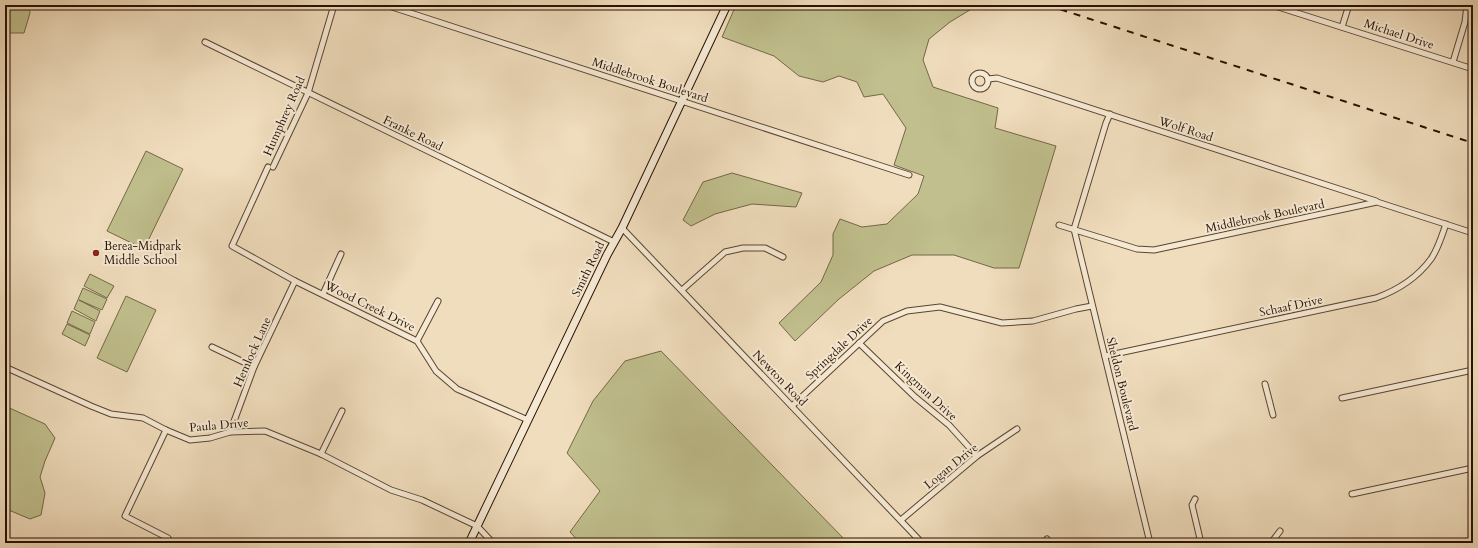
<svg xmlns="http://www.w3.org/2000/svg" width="1478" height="548" viewBox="0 0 1478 548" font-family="Cardo,serif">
<rect width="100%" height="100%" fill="#f0ddbd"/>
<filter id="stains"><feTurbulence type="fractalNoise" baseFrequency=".005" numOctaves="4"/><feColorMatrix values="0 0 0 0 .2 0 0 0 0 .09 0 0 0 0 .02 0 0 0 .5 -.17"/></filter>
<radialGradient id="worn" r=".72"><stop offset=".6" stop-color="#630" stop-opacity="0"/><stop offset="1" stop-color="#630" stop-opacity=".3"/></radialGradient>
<g fill="#c0bf8d" stroke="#746846">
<polygon points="5,5 29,5 30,13 24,33 5,33"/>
<polygon points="736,5 978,5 950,22 929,39 923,60 933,87 998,108 995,128 1056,146 1019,268 994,268 954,255 912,255 874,271 839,299 795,341 779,323 821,282 833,255 833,234 840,219 862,227 887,224 918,194 924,176 894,165 906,128 883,94 864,97 857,82 839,76 823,82 799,76 774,56 722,37"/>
<polygon points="146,151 183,169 144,249 107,231"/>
<polygon points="732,173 802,193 796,207 752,204 715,214 691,226 683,220 703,182"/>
<polygon points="90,274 114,286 107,298 84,286"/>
<polygon points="83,288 107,299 102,310 79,300 100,311 96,321 74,309"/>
<polygon points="126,296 156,310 127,372 97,358"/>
<polygon points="72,311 95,322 90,334 67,323"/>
<polygon points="67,324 90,335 85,346 62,334"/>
<polygon points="661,351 848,543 580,543 570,532 600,491 567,453 593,401 625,361"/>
<polygon points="5,406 45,424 55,438 45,461 40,477 45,493 41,515 30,519 11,511 5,510"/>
</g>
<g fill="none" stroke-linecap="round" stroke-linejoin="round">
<defs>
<g id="street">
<polyline points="386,5 909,175"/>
<polyline points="1272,5 1473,69"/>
<polyline points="1342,27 1349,5"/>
<polyline points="205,42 614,242"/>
<polyline points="1453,62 1465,22 1467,5"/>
<circle cx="980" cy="81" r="8"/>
<polyline points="988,79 997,78 1376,201"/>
<polyline points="1110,114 1106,123 1074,229 1150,543"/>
<polyline points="268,167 232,246 295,281 417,341 436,371 457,389 528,420"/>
<polyline points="273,167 308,93 334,5"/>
<polyline points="1059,225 1137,249 1154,250 1377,202 1473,233"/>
<polyline points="622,228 922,543"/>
<polyline points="682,290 725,252 743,248 765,248 783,257"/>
<polyline points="323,294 341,254"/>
<polyline points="417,341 438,301"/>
<polyline points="859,343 915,397 949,425 977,456"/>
<polyline points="212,347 254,367"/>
<path d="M1105,356L1376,298C1398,290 1417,278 1431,259C1438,249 1442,235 1446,224"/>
<polyline points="5,367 91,406 111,414 143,418 166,430 190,440 210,438 230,432 265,431 321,454 391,490 422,500 477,526 493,543"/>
<polyline points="1265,384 1273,415"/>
<polyline points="1342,398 1473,370"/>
<polyline points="792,406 883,321 907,311 940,307 1002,323 1033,321 1076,309 1092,306"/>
<polyline points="166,430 125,516 168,538"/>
<polyline points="230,432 254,367 295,281"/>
<polyline points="321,454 342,411"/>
<polyline points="1352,494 1473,468"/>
<polyline points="1195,499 1192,505 1201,543"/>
<polyline points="901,520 977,456 1017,429"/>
<polyline points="1043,543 1047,539"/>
<polyline points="1271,543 1280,531"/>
</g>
<polyline id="secondary" points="469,543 607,255 622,228 727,5"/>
</defs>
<use href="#street" stroke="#5b442f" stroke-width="7"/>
<use href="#secondary" stroke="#291100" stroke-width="9"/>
<use href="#street" stroke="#f5e9d4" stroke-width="5"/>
<use href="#secondary" stroke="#f5e9d4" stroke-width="7"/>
<polyline stroke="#291100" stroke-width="2" stroke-dasharray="7 7" stroke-linecap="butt" points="1047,5 1473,143"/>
</g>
<circle fill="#8f2418" stroke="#f5e9d4" stroke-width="1.5" cx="96" cy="253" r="4"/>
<g text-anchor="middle" stroke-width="4" stroke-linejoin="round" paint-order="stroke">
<g font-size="12" fill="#291100" stroke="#f5e9d4">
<text transform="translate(1399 34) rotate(18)" y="4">Michael Drive</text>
<text transform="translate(650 80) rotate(18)" y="4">Middlebrook Boulevard</text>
<text transform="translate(284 116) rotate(-66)" y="4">Humphrey Road</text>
<text transform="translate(1186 129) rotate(18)" y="4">Wolf Road</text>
<text transform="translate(413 133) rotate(26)" y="4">Franke Road</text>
<text transform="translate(1265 216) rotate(-12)" y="4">Middlebrook Boulevard</text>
<text transform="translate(588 269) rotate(-64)" y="4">Smith Road</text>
<text transform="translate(370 306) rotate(26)" y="4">Wood Creek Drive</text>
<text transform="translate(1291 306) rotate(-12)" y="4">Schaaf Drive</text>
<text transform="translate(839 348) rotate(-43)" y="4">Springdale Drive</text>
<text transform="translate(252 352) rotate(-66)" y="4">Hemlock Lane</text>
<text transform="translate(780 378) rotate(46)" y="4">Newton Road</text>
<text transform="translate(1122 384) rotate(76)" y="4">Sheldon Boulevard</text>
<text transform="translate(926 391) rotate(43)" y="4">Kingman Drive</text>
<text transform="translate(219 425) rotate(-5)" y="4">Paula Drive</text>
<text transform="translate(951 466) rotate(-39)" y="4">Logan Drive</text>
</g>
<g font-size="12" fill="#291100" stroke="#f5e9d4" text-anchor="start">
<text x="104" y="250">Berea-Midpark<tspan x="104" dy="14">Middle School</tspan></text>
</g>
</g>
<rect width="1478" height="548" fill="none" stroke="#f0ddbd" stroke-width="20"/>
<rect x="6" y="6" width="1466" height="536" fill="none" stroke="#291100" stroke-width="2"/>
<rect x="10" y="10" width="1458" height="528" fill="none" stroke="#291100"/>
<rect width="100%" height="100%" filter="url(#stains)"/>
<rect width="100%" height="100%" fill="url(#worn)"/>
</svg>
